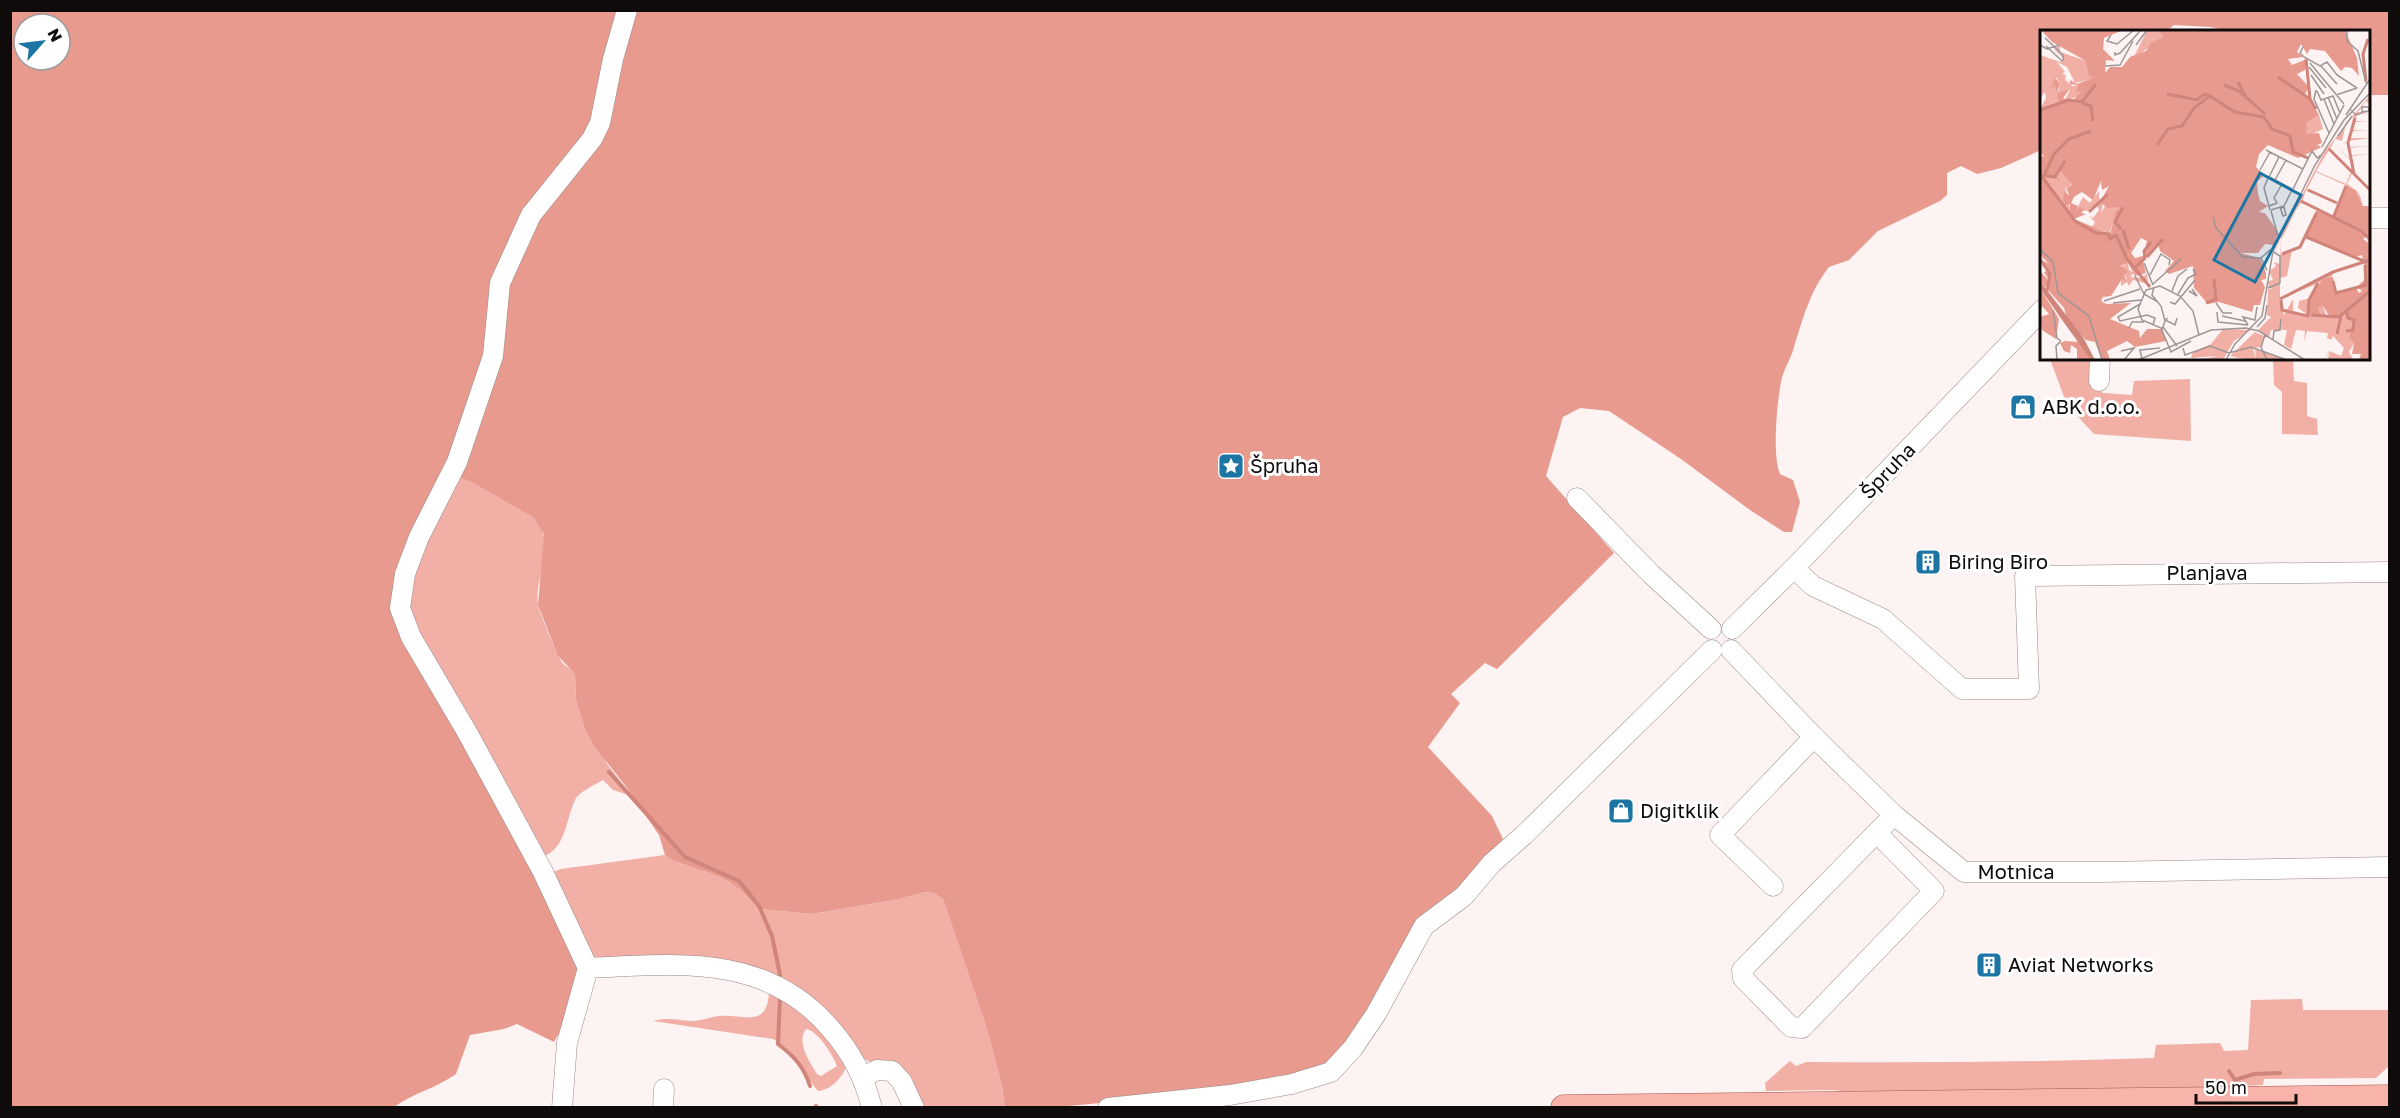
<svg xmlns="http://www.w3.org/2000/svg" width="2400" height="1118" viewBox="0 0 2400 1118" font-family="'Golos Text',sans-serif">
<rect width="100%" height="100%" fill="#fdf3f2"/>
<g fill="#f1afa6" fill-rule="evenodd">
<polygon points="2050,359 2091,359 2091,384 2103,393 2132,395 2134,381 2190,379 2191,441 2094,434 2067,405"/>
<polygon points="2273,359 2293,359 2294,381 2307,383 2307,416 2317,419 2318,435 2282,434 2282,392 2274,385"/>
<path d="M454,475L473,483L534,518C558,542 534,576 538,604C539,612 557,654 561,661C565,667 571,668 575,674L576,699L607,764L632,796L613,790L603,780C596,784 581,791 576,798C564,822 568,849 538,859L448,693L404,602L410,576Z"/>
<path d="M665,855L670,859C708,875 731,873 758,909L812,914L895,900L923,892L934,893L943,899L987,1029L1002,1086L1005,1107H923L873,1063L864,1059L857,1049C836,1028 810,998 788,982C754,956 639,960 594,959L548,874L561,869Z"/>
<path d="M769,988L806,1011L847,1065C843,1077 831,1090 818,1091C800,1070 799,1053 773,1039L653,1021C667,1017 677,1020 691,1021C701,1021 710,1017 719,1016C745,1014 769,1030 769,988ZM806,1029C817,1030 833,1055 837,1066L821,1076L817,1074C809,1061 796,1042 806,1029Z"/>
<path d="M2302,999L2303,1010H2389V1066L2376,1078L2264,1079L2263,1085L2241,1086L2233,1089L1875,1096L1835,1090L1766,1091L1765,1083L1790,1061L1796,1066L1806,1062C1922,1063 2038,1062 2154,1058L2156,1045L2220,1043L2224,1051L2248,1050L2251,1000Z"/>
</g>
<g fill="#e89a8f" fill-rule="evenodd">
<path d="M10,11H621L592,131L531,210L486,362L395,605L466,739L579,966L562,1028L554,1042L517,1024L504,1029L470,1035L456,1074C437,1088 413,1093 394,1107H11ZM24,24H60V60H24Z"/>
<path d="M631,11H2389V95H2369L2368,32H2232L2211,27L2174,25L2166,32H2042L2041,150L2001,168L1977,174L1961,166L1947,173V195L1940,201L1878,231L1849,260L1829,267C1810,291 1803,318 1794,347C1791,359 1783,370 1781,382C1777,403 1772,456 1780,474L1793,480L1800,502L1792,532H1784L1750,510L1681,459L1609,411L1580,408L1563,417L1546,476L1614,553L1497,669L1485,663L1451,694L1460,703L1428,747L1492,816L1503,839L1486,856L1462,889L1414,929L1338,1061L1309,1074L1153,1098L1058,1107H1005L1002,1086L987,1029L943,899L934,893L924,892L895,900L812,914L758,909C731,873 708,875 670,859L665,855L659,835L624,784L594,746L585,728L576,699L575,674L558,656L538,605L544,534L534,518L473,483L454,475L499,319L525,237L595,142Z"/>
</g>
<g fill="none" stroke-linecap="round" stroke-linejoin="round">
<g stroke="#d0847a" stroke-width="4">
<polyline points="609,772 685,857 739,881 759,906 772,936 780,975"/>
<path d="M780,998L778,1044C794,1056 804,1067 810,1086"/>
<polyline points="2229,1071 2235,1080 2236,1092"/>
<polyline points="2235,1080 2254,1074 2280,1073"/>
<polyline points="816,1106 816,1108"/>
</g>
<defs>
<g id="minor">
<polyline points="2368,218 2390,218"/>
<polyline points="2099,381 2100,358"/>
<polyline points="1577,498 1651,574 1711,629"/>
<polyline points="1794,568 1813,586 1883,619 1962,689 2029,689 2025,576 2390,572"/>
<polyline points="1732,629 1794,568 2042,310"/>
<polyline points="1731,650 1814,737 1894,815 1964,872 2101,872 2390,867"/>
<polyline points="1877,833 1934,891 1802,1028 1791,1027 1743,978 1742,970 1894,815"/>
<polyline points="1773,886 1720,835 1814,737"/>
<polyline points="588,968 543,872 467,732 411,637 400,608 405,574 419,537 457,462 493,356 500,283 531,215 592,139 600,123 613,59 627,10"/>
<polyline points="863,1077 877,1070 892,1071 902,1082 914,1108"/>
<path d="M562,1108L567,1043L588,968C677,964 766,953 830,1028C851,1052 864,1076 872,1108"/>
<polyline points="663,1108 664,1089"/>
<polyline points="1108,1108 1230,1095 1292,1084 1331,1072 1353,1048 1376,1014 1424,926 1464,896 1492,863 1524,835 1712,650"/>
</g>
<polyline id="major" points="1564,1108 2390,1098"/>
</defs>
<use href="#minor" stroke="#988a87" stroke-width="21"/>
<use href="#major" stroke="#a4574e" stroke-width="27"/>
<use href="#minor" stroke="#fff" stroke-width="20"/>
<use href="#major" stroke="#f8b3aa" stroke-width="26"/>
</g>
<defs>
<symbol id="shop-square" viewBox="-11 -11 22 22"><rect x="-9" y="-9" width="18" height="18" rx="4" fill="#1d75a4" stroke="#fff"/><path d="M-5-2.5h2.3a2.7 3.5 0 0 1 5.4 0H5L5.5 6h-11ZM-1.5-2.5h3a1.5 2.3 0 0 0-3 0Z" fill="#fff"/></symbol>
<symbol id="sight-square" viewBox="-11 -11 22 22"><rect x="-9" y="-9" width="18" height="18" rx="4" fill="#1d75a4" stroke="#fff"/><path d="M0-6L1.8-2.2L6-1.7L2.9 1.2L3.7 5.4L0 3.3L-3.7 5.4L-2.9 1.2L-6-1.7L-1.8-2.2Z" fill="#fff"/></symbol>
<symbol id="building-square" viewBox="-11 -11 22 22"><rect x="-9" y="-9" width="18" height="18" rx="4" fill="#1d75a4" stroke="#fff"/><path d="M-4-6H4V6H1V3H-1V6H-4ZM-2.5-4.3h1.7v1.8h-1.7ZM.8-4.3h1.7v1.8H.8ZM-2.5-1h1.7V.8h-1.7ZM.8-1h1.7V.8H.8Z" fill="#fff"/></symbol>
</defs>
<g fill-rule="evenodd">
<use href="#shop-square" x="2008" y="392" width="30" height="30"/>
<use href="#sight-square" x="1216" y="451" width="30" height="30"/>
<use href="#building-square" x="1913" y="547" width="30" height="30"/>
<use href="#shop-square" x="1606" y="796" width="30" height="30"/>
<use href="#building-square" x="1974" y="950" width="30" height="30"/>
</g>
<g text-anchor="middle" stroke-width="6" stroke-linejoin="round" paint-order="stroke">
<g font-size="20" fill="#100b0b" stroke="#fff" text-anchor="start">
<text x="2042" y="414">ABK d.o.o.</text>
<text x="1250" y="473">Špruha</text>
<text x="1948" y="569">Biring Biro</text>
<text x="1640" y="818">Digitklik</text>
<text x="2008" y="972">Aviat Networks</text>
</g>
<g font-size="20" fill="#100b0b" stroke="#fff">
<text transform="translate(1888 471) rotate(-46)" y="7">Špruha</text>
<text x="2207" y="580">Planjava</text>
<text x="2016" y="879">Motnica</text>
</g>
</g>
<g transform="translate(2040 30)">
<rect width="330" height="330" fill="#fdf3f2"/>
<path d="M107,0H128L121,1L123,7L93,29ZM20,15V22L47,31L55,48L35,53L27,37L17,32L25,42L22,44L26,45L25,50L33,56L38,55L37,63L41,61V66L25,70L30,60L18,64L20,53L16,47L19,74L0,79L6,68L5,62L0,68V25L20,32L24,29L14,19ZM330,65V75L326,71L318,82L330,83L317,84L315,91H330L315,92L312,100H330L312,101L309,108H330L308,111L309,117L330,116L309,118L311,125L330,124L311,126L315,143L330,161L312,143L307,154L316,160L320,166L323,176H330H323L314,159L276,142L267,159L298,174L266,160L262,172L277,180L261,173L256,180L273,189L256,180L241,210V224L252,220L247,246L240,248V268L293,241L324,233L294,242L291,248L240,269L244,285L253,269V282L268,285L258,278L259,271L270,268L269,283L273,286L281,285L278,278L283,276L286,285L300,287L307,281L308,288L313,289L314,301L309,308L314,313L309,322L313,329H288L290,321L285,330L289,321L301,326L304,318L293,306L291,310L287,308L288,303L267,301L264,312L265,301L256,300L251,319L244,315L247,300H241L242,287L240,300H231L229,307L218,300L231,287L227,285L228,259L235,258H229L228,251L233,250L229,241L236,236L234,232L240,234L241,207L235,221L239,223L235,220L241,205L285,121ZM314,84L308,113L302,112L308,114L310,129L297,117L311,131L312,140L290,119L295,109L302,111L306,93ZM289,120L311,142L306,154L276,141ZM279,85L283,99L268,106L265,95ZM20,141L32,153L28,158L25,155L30,180L22,176L4,150L7,146L23,153L17,147ZM59,161V169L64,168L61,183L66,174L81,177L69,203L52,197L55,192L49,186L53,188L59,180L57,176L51,181L36,180L43,167L50,173ZM88,233L89,240L94,243L90,247L103,248L107,243L108,254L93,250L89,256L87,252L81,256V249H87L84,245L87,241L80,237ZM183,299L211,300L194,311L183,330H160L177,326L151,328L153,322L171,314ZM215,302L224,306L221,317L213,318L216,329L215,319L246,330H209L190,326Z" fill="#f1afa6" fill-rule="evenodd"/>
<path d="M1,0H83L64,8L63,19L75,31L66,30L65,43L70,37H82L90,27L106,21L111,13L123,7L119,0H305L317,28L319,46L312,38L305,37L301,41L285,21L270,19L267,24L261,14L257,22L263,27L248,29L252,35L267,29L265,40L257,44L269,57L264,66L270,69L279,85L266,94L267,104L279,103L282,113L277,115L282,117L258,128L228,115L219,124L216,137L224,145L217,152L218,163L220,171L228,176L219,182L225,183L238,202L234,215L225,214L218,223H200L220,228L226,242V249L221,250L225,257L220,275H214L212,282L179,272L168,274L154,258L153,236L129,244L125,241L134,231L120,221L118,213L103,231L106,243L95,246L88,233L80,236L88,241L84,245L86,251L82,249L71,266L63,267L61,271L66,274L91,273L70,289L99,301L100,308L107,299H122L126,311L95,317L87,311L67,321L70,330H62L55,312L46,310L27,289L24,278L0,251V241L10,252L4,242L9,240L0,230L8,233L0,225V125L5,127L0,122V79L19,73L15,54L10,62L15,48L20,53L17,63L29,60L23,68L33,71L41,61L36,63L38,55L30,54V50L37,54L55,47L49,46L46,31L12,12ZM20,141L32,154L28,158L25,154L29,165L24,162L23,170L25,175L30,174V180L22,176L4,150L7,146L23,153L17,147ZM61,151L62,160L69,156L60,172L68,178L81,177L71,186L76,184L70,204L34,189L46,184L41,183L44,180L40,177L36,181L38,176L31,173L34,167L42,162L53,170ZM101,208L107,211L103,226L95,228L91,223ZM306,155L315,160L323,176H330V214L326,207L323,209L330,214V330H319L321,324H312L314,313L309,308L314,290L308,288L307,281L300,287H290L283,276L278,278L281,285L269,284V269L283,249L293,247L296,262L315,257L319,263L322,261L317,257L327,247L322,225L316,227L265,206L277,180L293,187ZM0,258L19,289L16,309L2,300L0,287L9,284L2,276L0,281ZM25,311L40,312L51,330H37V319L31,315L30,323L24,321L20,313Z" fill="#e89a8f" fill-rule="evenodd"/>
<path d="M0,251L43,307L55,330H51L20,287L0,258Z" fill="#d0847a"/>
<path fill="none" stroke="#d0847a" stroke-width="3" d="M266,29L270,69L276,79M238,47L270,69M326,51L323,24L328,9M198,52L207,69M184,55L199,61L225,84M127,64L157,70L165,64L170,66M42,73L51,76L53,91M0,80L29,70L42,72L56,54M117,115L128,99L142,96L154,78L170,66L195,82L224,87L232,99L250,106L253,122L268,128M289,119L330,160M0,144L35,191L56,203L69,204L70,209L76,205L87,229L110,257M314,144L308,113L315,88M6,146L15,147L25,131M2,150L14,124L29,109L51,101M268,160L297,173M261,171L321,201L330,209M49,182L68,164M293,188L306,156M81,199L75,192L83,177M83,200L89,219M266,207L326,232M242,224L260,217L277,182M107,227L123,209M0,229L10,244L7,261M95,238L105,228L104,221L111,212M293,251L296,263L326,255L325,235M240,269L293,242L330,230M241,270L242,280L268,286L269,270L278,253M166,273L176,269L174,249M271,285L299,287L330,261M306,301L313,300L314,290L308,288L306,281M297,304L301,286"/>
<path fill="none" stroke="#9e9696" stroke-width="1.5" d="M307,0V11L318,21L326,53M71,5L67,11L77,14L94,0M5,8L23,25V31M0,15L7,19L19,15M96,15L107,0M6,16L22,31M263,17L260,23L264,27L280,36L287,32L297,45L317,58M75,22V25L80,23L101,0M270,33L304,74M65,36L80,35L93,11M281,36L297,54M269,37L286,58M271,45L284,64M276,60L274,69L289,103M277,61L281,70L293,66L300,83M296,65L317,58M288,67L297,89M284,69L294,94M311,80L316,85L322,83V77H329V81L322,82M306,85L330,49M298,106L312,86M282,117L304,75M226,120L263,139M220,140L230,122M229,147L252,159M229,147L239,127M228,148L224,158L230,180M235,150L246,130M253,159L272,121L277,128L281,125M229,176L237,173L234,168L242,154M240,177L243,186L246,185L244,177L241,178M231,180L244,176L252,160M231,181L238,206M173,187L176,198L203,227L221,228M0,219L13,232L18,263L49,286L62,330M104,233L113,255M227,240L221,228L230,220L240,226V253L228,258M110,245L121,224L130,230L129,235M95,246L104,264L118,272M113,254L141,229M114,257L112,265L121,276L125,291L122,299M132,261L138,246L147,239M149,261L157,266L152,259M138,264L148,248L156,244L153,239M64,271L100,259M130,272L135,274L155,250M73,273L101,270M176,273L183,283H192M100,274L78,287L80,291L107,285L115,288L113,295M13,280L17,308L21,311M177,282L178,292L208,295M182,286L205,291M128,288L125,290L135,295L137,288M208,295L203,287L215,290L217,277M123,297L137,316M217,297L225,288L227,275M89,298L92,292H104M225,305L221,317L227,330M233,309L234,301L240,300L241,289M151,311L131,322L121,298L102,290L98,279L106,260L120,256L140,266L153,281L159,305M143,318L145,325L170,316L189,323L211,317L247,330M81,321L94,318L84,330M102,329L100,320L120,318M17,330L16,316L21,311M98,330L171,300L206,298L219,301L265,330M186,330L195,314L222,286L233,221L275,135L304,90L330,63"/>
<path fill="#1d75a4" fill-opacity="0.15" stroke="#1d75a4" stroke-width="3" d="M220,143L261,165L215,252L174,230Z"/>
<rect width="330" height="330" fill="none" stroke="#100b0b" stroke-width="3"/>
</g>
<rect width="2400" height="1118" fill="none" stroke="#100b0b" stroke-width="24"/>
<g transform="translate(42 42) rotate(62)"><circle r="28" fill="#ffffff" stroke="#9f9d9d" stroke-width="1.5"/>
<path d="M0-4.5L10 22L0 15L-10 22Z" fill="#1d75a4"/>
<text y="-9" font-size="16" font-weight="bold" text-anchor="middle" fill="#100b0b">N</text>
</g>
<path d="M2196 1094v9h100v-9" fill="none" stroke="#100b0b" stroke-width="3"/>
<text x="2205" y="1094" font-size="18" fill="#100b0b" stroke="#ffffff" stroke-width="4.5" paint-order="stroke">50 m</text>
</svg>
